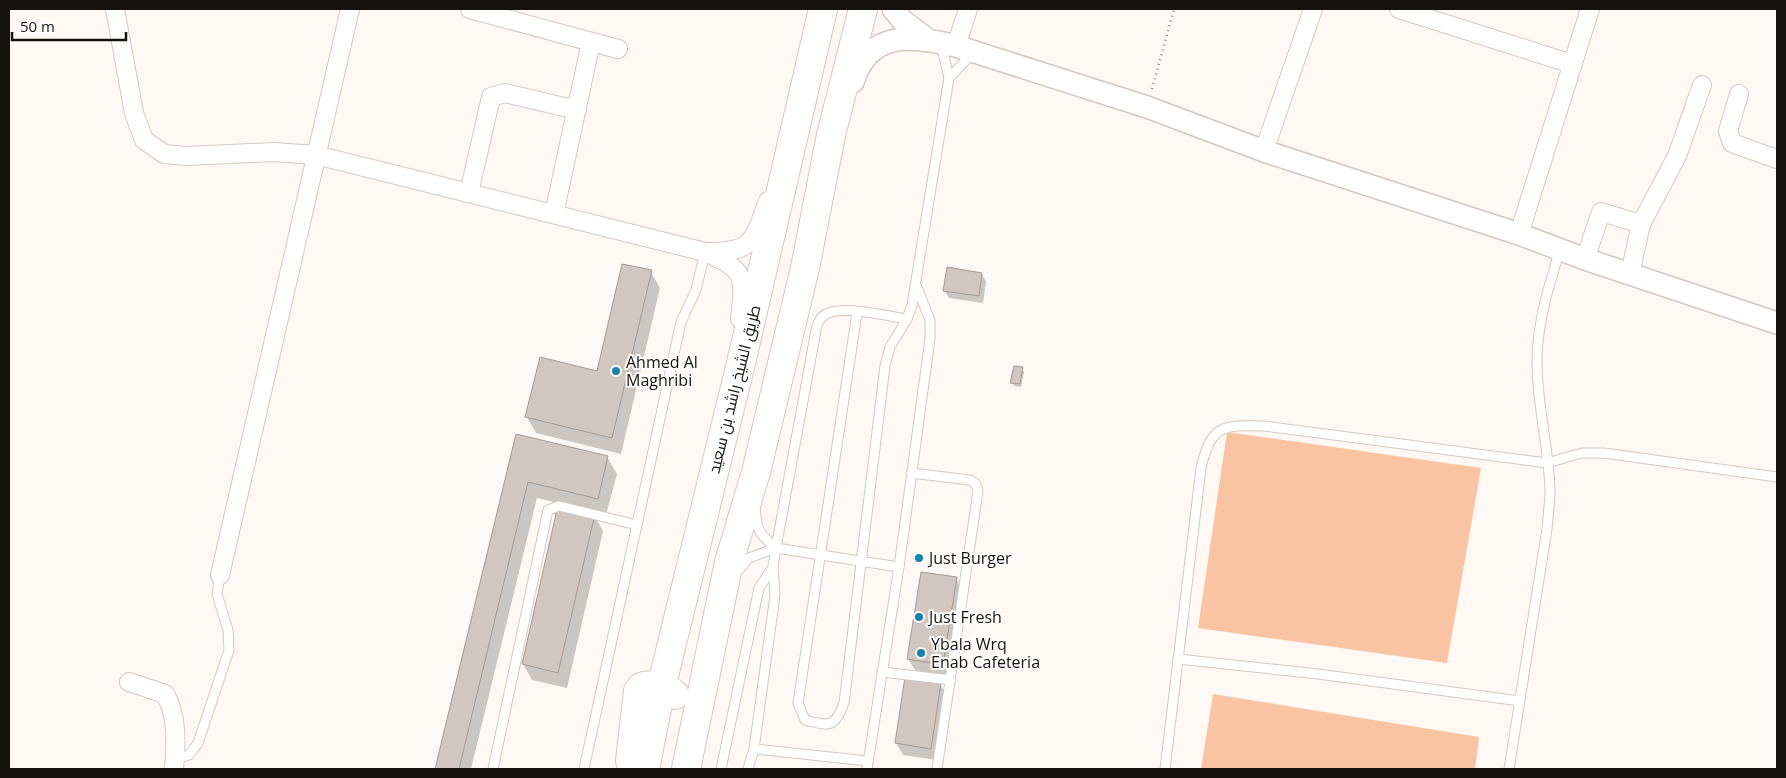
<svg xmlns="http://www.w3.org/2000/svg" width="1786" height="778" viewBox="0 0 1786 778" font-family="'Open Sans',Cairo,sans-serif">
<rect width="100%" height="100%" fill="#fff8f4"/>
<g fill="#fac4a3">
<polygon points="1227,432 1481,468 1447,663 1198,628"/>
<polygon points="1213,694 1479,737 1475,769 1201,769"/>
</g>
<g fill="#0003">
<polygon points="651,272 660,288 621,454 536,433 527,417 598,372"/>
<polygon points="982,274 986,282 983,303 949,298 944,290"/>
<polygon points="1022,369 1024,372 1021,387 1014,386 1012,382"/>
<polygon points="517,435 607,457 617,474 606,515 537,498 471,769 437,769"/>
<polygon points="594,515 603,531 567,688 532,680 523,664"/>
<polygon points="956,579 966,595 952,681 918,675 908,659"/>
<polygon points="940,684 947,696 937,760 903,755 896,743"/>
</g>
<g fill="#d1c6c0" stroke="#a49993">
<polygon points="622,264 652,270 612,438 525,417 540,357 597,371"/>
<polygon points="947,267 982,273 979,296 943,291"/>
<polygon points="1014,366 1023,367 1020,384 1010,383"/>
<polygon points="516,434 608,456 598,499 528,482 459,769 435,769"/>
<polygon points="558,505 595,514 558,673 522,664"/>
<polygon points="921,572 957,577 943,665 907,659"/>
<polygon points="905,677 941,683 931,749 895,743"/>
</g>
<g fill="none" stroke-linecap="round" stroke-linejoin="round">
<defs>
<g id="service">
<polyline points="937,44 943,52 949,78"/>
<path d="M857,313L798,703L805,720C829,726 834,729 844,703L885,366L890,347L907,319L912,305L949,78L968,58L977,56"/>
<polyline points="911,473 970,480 976,484 978,491 937,769"/>
<path d="M755,509C757,530 759,534 776,548"/>
<polyline points="736,573 749,558 776,548 899,567"/>
<polyline points="1178,659 1318,674 1520,701"/>
<polyline points="882,672 951,680"/>
<polyline points="754,749 868,761"/>
<polyline points="175,759 189,755 198,743 229,650 228,630 217,594 220,575"/>
<polyline points="493,769 548,510 559,506 637,525"/>
<polyline points="584,769 681,322 696,290 705,252"/>
<polyline points="721,769 759,588 773,567"/>
<path d="M748,769L754,749L775,595L773,567L776,548L817,325C820,319 823,314 831,312C851,307 887,316 907,319"/>
<polyline points="867,769 899,567 930,339 930,320 916,285"/>
<path d="M1165,769L1201,468C1211,424 1224,425 1264,426L1547,463L1582,453H1604L1777,477"/>
<path d="M1509,769L1547,529C1548,517 1549,506 1550,495C1550,449 1536,404 1537,358C1538,320 1549,285 1560,250"/>
</g>
<g id="minor">
<path d="M115,9L134,113L144,140L164,154L187,156L274,152L316,155L705,252C746,270 745,277 740,319"/>
<polyline points="470,9 618,49"/>
<polyline points="1399,9 1572,64"/>
<polyline points="956,46 968,9"/>
<polyline points="1739,94 1728,131 1732,143 1777,159"/>
<polyline points="1264,151 1313,9"/>
<polyline points="469,193 491,97 505,93 577,110"/>
<polyline points="554,214 591,42"/>
<polyline points="1641,224 1677,156 1702,85"/>
<polyline points="1519,234 1590,9"/>
<path d="M708,252C755,252 753,240 768,201"/>
<polyline points="1585,259 1601,212 1641,224 1630,274"/>
<polyline points="220,575 350,9"/>
<path d="M129,682L165,694C178,716 176,744 174,769"/>
</g>
<g id="tertiary">
<polyline points="893,9 903,21 927,39"/>
<path d="M853,82C869,29 914,36 956,46L1147,107L1264,151L1519,234L1585,259L1777,323"/>
</g>
<g id="primary">
<path d="M630,761L638,691L641,687C650,683 668,687 675,695"/>
<polyline points="645,769 661,688 741,363 823,9"/>
<polyline points="686,769 729,562 756,472 805,268 831,135 863,9"/>
</g>
</defs>
<use href="#service" stroke="#d3c8c1" stroke-width="11"/>
<use href="#minor" stroke="#d3c8c1" stroke-width="20"/>
<use href="#tertiary" stroke="#d3c8c1" stroke-width="24"/>
<use href="#primary" stroke="#d3c8c1" stroke-width="30"/>
<polyline stroke="#8d8784" stroke-width="2.5" stroke-dasharray="1 4" stroke-linecap="butt" points="1152,89 1174,9"/>
<use href="#service" stroke="#fff" stroke-width="9"/>
<use href="#minor" stroke="#fff" stroke-width="18"/>
<use href="#tertiary" stroke="#fff" stroke-width="21"/>
<use href="#primary" stroke="#fff" stroke-width="28"/>
</g>
<g fill="#1881aa" stroke="#fff" stroke-width="2">
<circle cx="616" cy="371" r="5"/>
<circle cx="919" cy="558" r="5"/>
<circle cx="919" cy="617" r="5"/>
<circle cx="921" cy="653" r="5"/>
</g>
<g text-anchor="middle" stroke-width="4" stroke-linejoin="round" paint-order="stroke">
<g font-size="16" fill="#15110f" stroke="#fff" text-anchor="start">
<text x="626" y="368">Ahmed Al<tspan x="626" dy="18">Maghribi</tspan></text>
<text x="929" y="564">Just Burger</text>
<text x="929" y="623">Just Fresh</text>
<text x="931" y="650">Ybala Wrq<tspan x="931" dy="18">Enab Cafeteria</tspan></text>
</g>
<g font-size="16" fill="#15110f" stroke="#fff">
<text transform="translate(734 389) rotate(-76)" y="6">طريق الشيخ راشد بن سعيد</text>
</g>
</g>
<rect width="1786" height="778" fill="none" stroke="#15110f" stroke-width="20"/>
<path d="M12 32v8h114v-8" fill="none" stroke="#15110f" stroke-width="2.5"/>
<text x="20" y="32" font-size="15" fill="#15110f" stroke="#ffffff" stroke-width="4" paint-order="stroke">50 m</text>
</svg>
